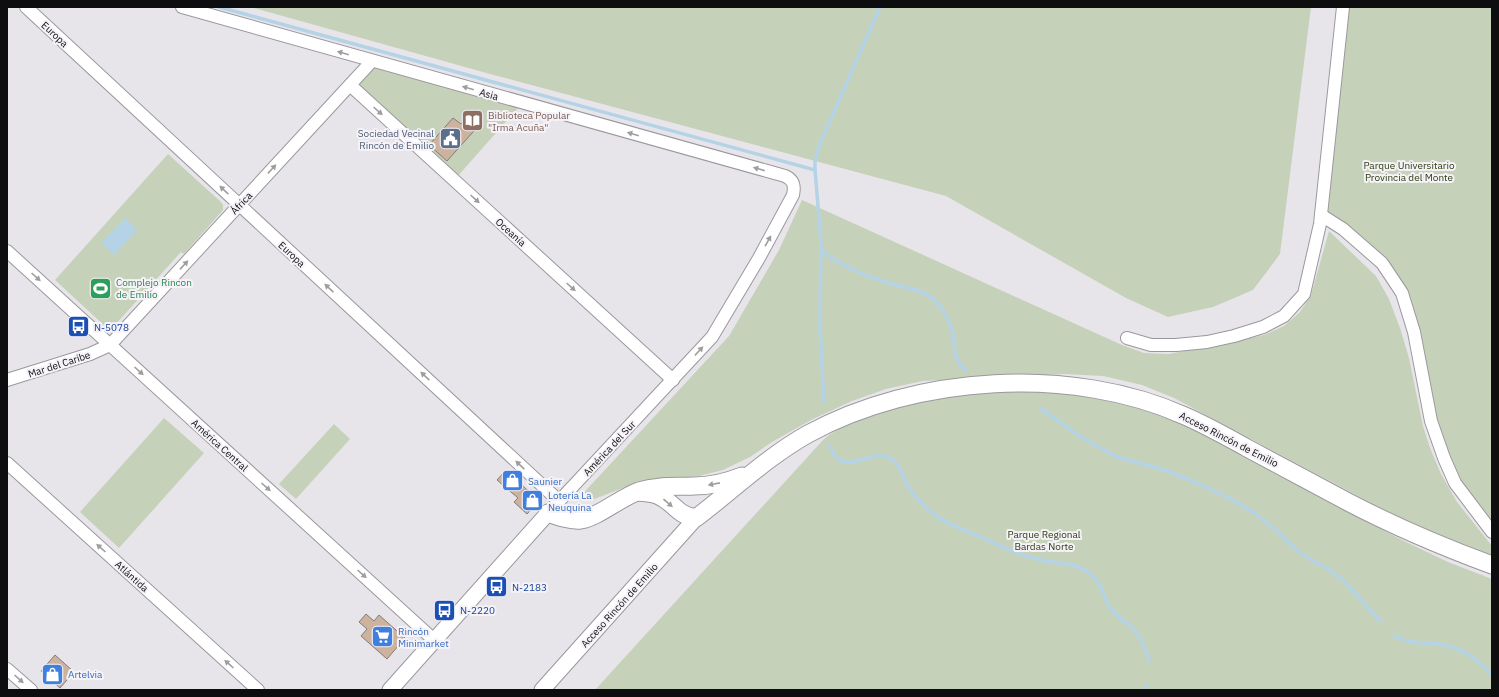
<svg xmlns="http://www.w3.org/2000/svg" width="1499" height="697" viewBox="0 0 1499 697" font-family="'IBM Plex Sans',sans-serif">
<rect width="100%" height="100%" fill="#e8e5ea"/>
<g fill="#c6d1ba">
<polygon points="250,7 1311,7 1280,254 1253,290 1213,307 1168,317 1126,298 946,196 490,74"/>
<polygon points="1343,7 1492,7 1492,532 1444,458 1414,332 1382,263 1321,215"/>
<polygon points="378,67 518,108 457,177 359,87 358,83 372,68"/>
<polygon points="168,154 221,202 223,205 223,210 184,254 181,252 114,326 107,328 55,280"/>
<polygon points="802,200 1122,345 1144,353 1169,354 1264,335 1284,326 1300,312 1311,295 1329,231 1376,276 1389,299 1400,328 1409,358 1423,426 1430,448 1441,474 1457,502 1492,546 1492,555 1423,529 1388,512 1174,398 1142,385 1103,376 1064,374 923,381 886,389 852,401 811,420 772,442 750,457 723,470 699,476 638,482 592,500 582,501 577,500 729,336 779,250"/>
<path d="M1054,390L1137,405L1194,428L1337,506L1406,542L1448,562L1492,579V690H595L823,440C839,426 859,419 880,412C912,402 945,395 978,391C1003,389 1029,391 1054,390Z"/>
<polygon points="164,418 204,453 119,548 80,512"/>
<polygon points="334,424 350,439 296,499 279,484"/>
</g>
<polygon fill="#b4d3e6" points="125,218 137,230 114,255 101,243"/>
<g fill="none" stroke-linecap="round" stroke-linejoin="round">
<g stroke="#b4d3e6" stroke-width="3.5">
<polyline points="219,7 815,170"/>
<path d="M821,251C841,265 862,275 885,282C899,287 919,288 931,297C942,305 950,321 953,334C956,349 952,359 966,370"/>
<polyline points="824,401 820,329 821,242 815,170 815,161 819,146 880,7"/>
<polyline points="1041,409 1084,439 1117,457 1162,469 1190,480 1225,496 1253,512 1272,527 1300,553 1331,571 1346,583 1380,621"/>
<path d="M830,446C842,481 871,447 890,458C901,464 903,478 909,488C917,500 928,510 939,518C952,526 967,531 981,537C999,545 1017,555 1037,559C1054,564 1074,561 1089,573C1102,583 1102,593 1109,606C1111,609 1114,612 1117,615C1120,620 1126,622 1131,626C1141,636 1145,648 1149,661"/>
<path d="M1394,636C1411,644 1420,642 1437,644C1460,646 1477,658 1492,675"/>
<polyline points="1145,690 1147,685"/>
</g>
</g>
<g fill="#cdb39d" stroke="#817d7a">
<polygon points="470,114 481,123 447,161 429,145 453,118 461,124"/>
<polygon points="506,470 539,501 527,514 514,502 518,498 497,480"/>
<polygon points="366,614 374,621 379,615 405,638 387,659 361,636 367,629 359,622"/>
<polygon points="55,655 74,672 60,688 41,671"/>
</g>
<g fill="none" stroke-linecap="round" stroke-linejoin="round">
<defs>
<g id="minor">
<polyline points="26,7 559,501"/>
<path d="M182,7L785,176C794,180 795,186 793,195L759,258L712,337L548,513"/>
<polyline points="350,85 673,380"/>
<polyline points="1321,215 1343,229 1382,263 1402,293 1414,332 1431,421 1444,458 1455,483 1492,532"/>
<polyline points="7,251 434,640"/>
<polyline points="1127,338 1151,345 1176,345 1207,342 1234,336 1263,327 1284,316 1304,294 1320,224 1343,7"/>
<polyline points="7,380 90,354 110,345 372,61"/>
<polyline points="7,463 258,690"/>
<polyline points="7,669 31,690"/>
</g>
<g id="tertiary">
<polyline points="390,690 548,513"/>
<polyline points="542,690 696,518"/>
</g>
<g id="secondary">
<path d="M638,492C645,493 653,493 659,496C675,503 676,515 696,518C733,490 767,457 808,434C916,375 1072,365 1185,416C1206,425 1227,437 1247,448C1281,466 1314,484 1348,502C1394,526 1443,547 1492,565"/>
<path d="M548,513C559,517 570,521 581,520C598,517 620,498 639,491C659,485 674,487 694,486C710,486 727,482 742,476"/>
</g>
</defs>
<use href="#minor" stroke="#9a989d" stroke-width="14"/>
<use href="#tertiary" stroke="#9a989d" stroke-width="17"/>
<use href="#secondary" stroke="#9a989d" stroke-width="19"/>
<use href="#minor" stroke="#fff" stroke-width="12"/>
<use href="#tertiary" stroke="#fff" stroke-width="15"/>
<use href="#secondary" stroke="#fff" stroke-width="17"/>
</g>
<defs><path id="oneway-solid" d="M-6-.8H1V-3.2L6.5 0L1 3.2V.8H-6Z"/></defs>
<g fill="#9e9e9f">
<use href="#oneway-solid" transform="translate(343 53) rotate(-164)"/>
<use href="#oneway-solid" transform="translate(468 88) rotate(-164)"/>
<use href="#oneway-solid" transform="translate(378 111) rotate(42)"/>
<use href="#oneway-solid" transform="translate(633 134) rotate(-164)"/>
<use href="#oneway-solid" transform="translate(272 169) rotate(-47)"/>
<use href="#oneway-solid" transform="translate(759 169) rotate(-164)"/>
<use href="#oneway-solid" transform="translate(224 190) rotate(-137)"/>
<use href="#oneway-solid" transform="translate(475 199) rotate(42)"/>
<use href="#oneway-solid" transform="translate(768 241) rotate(-61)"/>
<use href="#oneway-solid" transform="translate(184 265) rotate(-47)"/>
<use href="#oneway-solid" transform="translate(36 277) rotate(42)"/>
<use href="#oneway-solid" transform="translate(571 287) rotate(42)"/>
<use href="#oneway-solid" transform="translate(329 288) rotate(-137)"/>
<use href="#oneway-solid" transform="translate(699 351) rotate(-47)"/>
<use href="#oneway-solid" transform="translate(139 371) rotate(42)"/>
<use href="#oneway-solid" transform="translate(425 376) rotate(-137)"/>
<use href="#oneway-solid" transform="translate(520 465) rotate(-137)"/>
<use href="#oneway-solid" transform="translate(714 484) rotate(169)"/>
<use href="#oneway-solid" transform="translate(266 487) rotate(42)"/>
<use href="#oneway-solid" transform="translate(668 503) rotate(41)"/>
<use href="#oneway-solid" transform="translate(101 548) rotate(-138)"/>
<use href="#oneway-solid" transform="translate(362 574) rotate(42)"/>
<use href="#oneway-solid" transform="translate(229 664) rotate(-138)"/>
<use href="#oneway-solid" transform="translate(19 679) rotate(42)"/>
</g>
<defs>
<symbol id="library-square" viewBox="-11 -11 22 22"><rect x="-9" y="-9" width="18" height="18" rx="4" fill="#8d6e63" stroke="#f5f2f8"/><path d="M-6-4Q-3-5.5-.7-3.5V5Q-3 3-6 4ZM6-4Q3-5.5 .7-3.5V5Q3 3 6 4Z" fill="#fff"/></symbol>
<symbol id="civic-square" viewBox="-11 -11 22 22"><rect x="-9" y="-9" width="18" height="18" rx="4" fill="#5c6f8a" stroke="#f5f2f8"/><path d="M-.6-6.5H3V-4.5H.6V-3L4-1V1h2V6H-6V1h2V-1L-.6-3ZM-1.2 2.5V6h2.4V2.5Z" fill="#fff"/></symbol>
<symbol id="stadium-square" viewBox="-11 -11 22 22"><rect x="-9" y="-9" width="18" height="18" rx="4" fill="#2e9e5b" stroke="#f5f2f8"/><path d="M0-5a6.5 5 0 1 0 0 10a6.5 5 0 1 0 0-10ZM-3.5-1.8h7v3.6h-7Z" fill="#fff"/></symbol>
<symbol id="bus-square" viewBox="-11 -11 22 22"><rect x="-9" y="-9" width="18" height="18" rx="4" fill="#1a4fb4" stroke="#f5f2f8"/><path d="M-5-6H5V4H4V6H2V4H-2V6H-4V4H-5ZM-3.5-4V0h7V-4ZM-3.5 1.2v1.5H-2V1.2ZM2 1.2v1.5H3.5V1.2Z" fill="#fff"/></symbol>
<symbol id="shop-square" viewBox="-11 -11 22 22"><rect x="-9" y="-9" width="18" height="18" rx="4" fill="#3f7fe0" stroke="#f5f2f8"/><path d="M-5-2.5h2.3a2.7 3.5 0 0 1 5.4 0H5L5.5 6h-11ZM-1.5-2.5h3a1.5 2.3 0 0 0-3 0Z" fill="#fff"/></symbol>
<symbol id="supermarket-square" viewBox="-11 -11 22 22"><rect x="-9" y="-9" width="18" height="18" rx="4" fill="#3f7fe0" stroke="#f5f2f8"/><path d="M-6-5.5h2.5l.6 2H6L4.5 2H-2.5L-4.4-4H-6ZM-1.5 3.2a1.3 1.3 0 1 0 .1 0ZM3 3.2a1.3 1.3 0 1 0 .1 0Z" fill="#fff"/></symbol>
</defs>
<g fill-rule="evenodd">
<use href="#library-square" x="460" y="108" width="25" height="25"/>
<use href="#civic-square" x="438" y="126" width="25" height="25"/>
<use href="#stadium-square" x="88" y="276" width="25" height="25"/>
<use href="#bus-square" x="66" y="314" width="25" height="25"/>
<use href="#shop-square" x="500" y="468" width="25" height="25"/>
<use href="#shop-square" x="520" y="488" width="25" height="25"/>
<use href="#bus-square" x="484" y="574" width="25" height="25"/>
<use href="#bus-square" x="432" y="598" width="25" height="25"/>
<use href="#supermarket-square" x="370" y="624" width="25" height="25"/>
<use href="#shop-square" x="40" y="662" width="25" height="25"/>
</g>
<g text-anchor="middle" stroke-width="4" stroke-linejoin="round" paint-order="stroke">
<g font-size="10" fill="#0d0c0e" stroke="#f5f2f8">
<text transform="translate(55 34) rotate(43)" y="4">Europa</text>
<text transform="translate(489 94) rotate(16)" y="4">Asia</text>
<text transform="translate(241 203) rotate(-47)" y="4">África</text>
<text transform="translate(511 232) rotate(42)" y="4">Oceanía</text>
<text transform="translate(292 254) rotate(43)" y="4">Europa</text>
<text transform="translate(59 364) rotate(-18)" y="4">Mar del Caribe</text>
<text transform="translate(1229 439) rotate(27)" y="4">Acceso Rincón de Emilio</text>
<text transform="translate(220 445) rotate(42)" y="4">América Central</text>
<text transform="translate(609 448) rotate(-47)" y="4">América del Sur</text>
<text transform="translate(132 576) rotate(42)" y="4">Atlántida</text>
<text transform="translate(619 605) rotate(-48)" y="4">Acceso Rincón de Emilio</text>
</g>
<g font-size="10" fill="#785e54" stroke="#f5f2f8" text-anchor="start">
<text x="488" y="119">Biblioteca Popular<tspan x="488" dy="12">"Irma Acuña"</tspan></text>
</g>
<g font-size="10" fill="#4e5e75" stroke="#f5f2f8" text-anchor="end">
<text x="434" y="137">Sociedad Vecinal<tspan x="434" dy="12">Rincón de Emilio</tspan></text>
</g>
<g font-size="10" fill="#2b3c0e" stroke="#f5f2f8">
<text x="1409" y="169">Parque Universitario<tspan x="1409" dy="12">Provincia del Monte</tspan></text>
<text x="1044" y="538">Parque Regional<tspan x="1044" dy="12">Bardas Norte</tspan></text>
</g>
<g font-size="10" fill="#27864d" stroke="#f5f2f8" text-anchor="start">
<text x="116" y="286">Complejo Rincon<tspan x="116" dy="12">de Emilio</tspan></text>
</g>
<g font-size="10" fill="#164399" stroke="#f5f2f8" text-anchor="start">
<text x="94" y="331">N-5078</text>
<text x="512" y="591">N-2183</text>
<text x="460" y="614">N-2220</text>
</g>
<g font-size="10" fill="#366cbe" stroke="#f5f2f8" text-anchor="start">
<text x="528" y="485">Saunier</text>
<text x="548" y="499">Lotería La<tspan x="548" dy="12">Neuquina</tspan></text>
<text x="398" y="635">Rincón<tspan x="398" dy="12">Minimarket</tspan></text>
<text x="68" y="678">Artelvia</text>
</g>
</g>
<rect width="1499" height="697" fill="none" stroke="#0d0c0e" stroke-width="16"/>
</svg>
